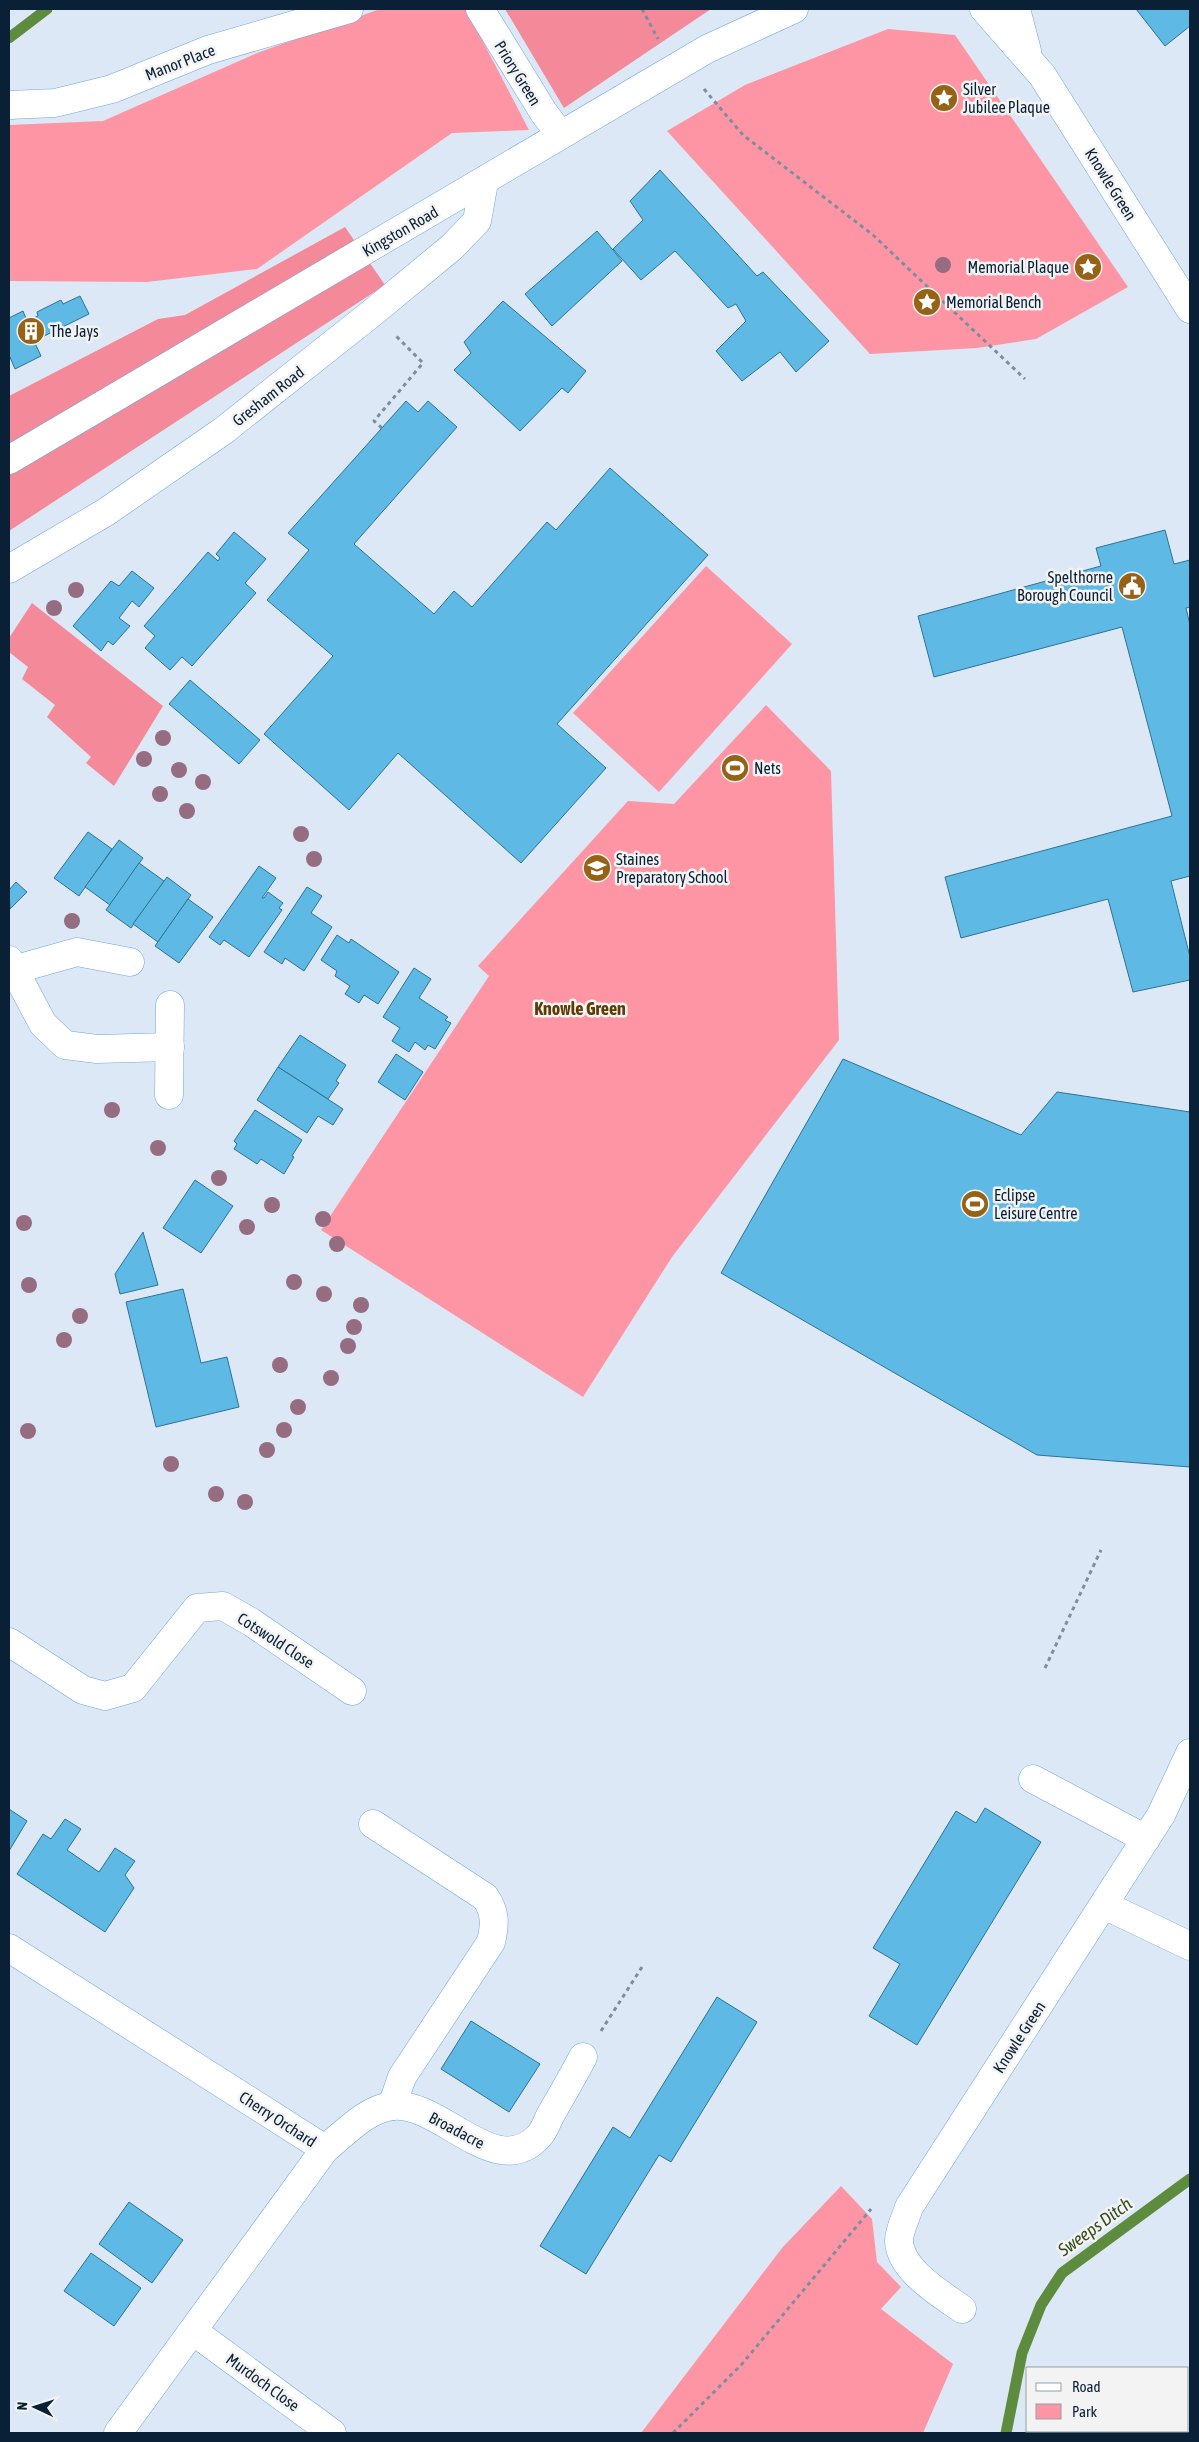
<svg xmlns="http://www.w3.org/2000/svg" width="1199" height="2442" viewBox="0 0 1199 2442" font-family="'Asap Condensed',sans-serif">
<rect width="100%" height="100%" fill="#dce8f5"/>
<g fill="#fe95a4">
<polygon points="380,9 466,9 529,130 452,133 257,269 147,282 9,281 9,125 103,121 257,53"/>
<polygon points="888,29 955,35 1128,287 1036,339 977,348 870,354 667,131 745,85"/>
<polygon points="706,566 792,644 659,792 573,713"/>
<polygon points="766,705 831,771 839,1040 672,1257 583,1397 321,1230 489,976 478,966 628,801 674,804"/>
<polygon points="841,2186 872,2219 877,2262 901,2287 881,2309 953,2364 923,2433 641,2433 782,2248"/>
</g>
<g fill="#f48a99">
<polygon points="505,9 711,9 564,108"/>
<polygon points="345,227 385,285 9,531 9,396 158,319 185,315"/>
<polygon points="32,603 163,706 114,786 86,763 91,757 47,717 55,705 22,679 28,667 9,652 9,638"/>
</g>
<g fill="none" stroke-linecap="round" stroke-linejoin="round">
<g stroke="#5d8c3f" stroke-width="11">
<polyline points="9,38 47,9"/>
<polyline points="1006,2433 1022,2353 1041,2305 1062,2273 1190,2179"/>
</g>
</g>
<g fill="#5eb9e5" stroke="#2d7394">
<polygon points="1136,9 1190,9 1190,26 1165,46"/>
<polygon points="660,170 757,276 763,272 829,341 796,372 780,352 742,381 716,351 746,321 736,304 728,308 675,251 641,280 613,249 643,220 630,201"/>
<polygon points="597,231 622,261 552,326 525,294"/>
<polygon points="80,296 89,314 34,341 41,356 15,369 9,355 9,318 23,311 27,321 38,316 37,312 61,300 63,304"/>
<polygon points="503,301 586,371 568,393 562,388 520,431 454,370 471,353 464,342"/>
<polygon points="406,401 418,412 428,401 457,427 354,544 434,614 454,591 472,607 547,522 556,530 610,468 708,555 557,724 606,768 521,863 398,753 349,810 264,734 333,656 267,600 309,550 288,533"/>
<polygon points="1165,530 1174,564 1190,560 1190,607 1186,608 1190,625 1190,876 1171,881 1190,957 1190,980 1133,992 1108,899 961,938 945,877 1172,816 1122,627 934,677 918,616 1101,566 1096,548"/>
<polygon points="234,532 266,559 245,583 256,593 192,666 182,657 170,670 145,648 155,636 144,626 208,552 218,561 220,558 216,554"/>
<polygon points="132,571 154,588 139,607 132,601 119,618 130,626 113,645 108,641 101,651 73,626 111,581 119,586"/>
<polygon points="190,680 260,740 239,764 169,704"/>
<polygon points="88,832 112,849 79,896 54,878"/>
<polygon points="119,840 143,858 110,905 85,887"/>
<polygon points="139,863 164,881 131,928 106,910"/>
<polygon points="259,866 276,878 262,898 264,898 268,892 283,903 279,908 282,910 249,957 224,940 220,945 209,937"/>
<polygon points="167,877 191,895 158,942 133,924"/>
<polygon points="16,882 27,892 10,909 9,890"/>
<polygon points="307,887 322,896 311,913 332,927 304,971 285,958 282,964 264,952"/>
<polygon points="188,899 213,917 179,963 155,946"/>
<polygon points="337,935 349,943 351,939 399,972 378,1004 364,995 359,1003 345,994 350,986 335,976 337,971 321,960"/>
<polygon points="414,968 431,979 419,998 448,1017 445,1020 451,1023 435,1049 428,1045 425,1050 415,1042 409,1052 392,1041 400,1028 383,1017"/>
<polygon points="300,1035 346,1065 336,1081 339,1083 328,1099 278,1067"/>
<polygon points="396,1054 423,1072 405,1100 378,1082"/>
<polygon points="843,1059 1021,1135 1057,1092 1190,1112 1190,1467 1037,1455 721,1273"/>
<polygon points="278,1067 343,1109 333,1125 318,1116 307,1133 257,1100"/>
<polygon points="255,1110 302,1140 292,1156 294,1157 284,1174 261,1159 257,1164 234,1149 237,1144 234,1141"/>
<polygon points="195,1180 233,1206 201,1253 163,1228"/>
<polygon points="143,1232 158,1285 120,1294 115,1274"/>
<polygon points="183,1289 201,1363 227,1357 239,1407 156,1427 126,1302"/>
<polygon points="985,1808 1041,1842 917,2045 869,2016 900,1964 873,1948 956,1811 976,1823"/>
<polygon points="9,1809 27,1821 9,1851"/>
<polygon points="65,1819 81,1829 67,1850 99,1872 115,1848 135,1861 125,1875 134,1888 105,1932 17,1874 43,1834 51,1839"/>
<polygon points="717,1997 757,2022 671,2162 659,2155 586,2274 540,2246 613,2127 630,2138"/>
<polygon points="471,2021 540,2064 509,2112 441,2069"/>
<polygon points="129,2202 183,2240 152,2283 99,2244"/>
<polygon points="91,2253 141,2288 114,2326 64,2291"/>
</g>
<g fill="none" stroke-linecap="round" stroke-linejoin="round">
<defs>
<g id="minor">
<polyline points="480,9 544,113 560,134"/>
<polyline points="984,9 1042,75 1190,309"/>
<polyline points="1016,9 1027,51"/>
<polyline points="9,105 55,103 112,89 208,50 349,9"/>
<polyline points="9,460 707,49 794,9"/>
<polyline points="9,569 106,512 223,431 372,313 452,247 477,221 484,182"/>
<polyline points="9,960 43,1024 65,1045 97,1049 170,1047"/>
<polyline points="13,970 77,952 130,962"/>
<polyline points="169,1095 170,1005"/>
<polyline points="9,1642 83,1690 105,1696 133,1688 197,1608 223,1606 251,1622 352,1691"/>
<polyline points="1033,1779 1146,1839"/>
<path d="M373,1824L485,1897C496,1912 495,1925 491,1942L402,2077L392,2106"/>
<polyline points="1104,1905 1190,1946"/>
<polyline points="9,1948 325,2149 118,2433"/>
<path d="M325,2149C344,2134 366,2109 392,2106C441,2101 495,2182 538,2137C544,2132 547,2121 551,2114C562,2095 573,2076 583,2057"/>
<path d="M962,2309C941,2294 900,2270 899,2241C899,2230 906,2218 909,2207L1161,1815L1190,1753"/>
<polyline points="193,2331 332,2433"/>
</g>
</defs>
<use href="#minor" stroke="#6ea6e3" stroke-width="29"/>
<g stroke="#7d8ea0" stroke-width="3" stroke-dasharray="4 4" stroke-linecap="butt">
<polyline points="642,9 658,39"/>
<polyline points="704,89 743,135 873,235 1025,379"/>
<polyline points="382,428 374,421 423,363 396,336"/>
<polyline points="1045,1668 1101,1550"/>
<polyline points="601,2031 642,1967"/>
<polyline points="673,2433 742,2364 871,2209"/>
</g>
<use href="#minor" stroke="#fff" stroke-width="28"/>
</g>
<g fill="#966c80">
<circle cx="943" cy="265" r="8"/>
<circle cx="76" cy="590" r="8"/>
<circle cx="54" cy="608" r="8"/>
<circle cx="163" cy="738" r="8"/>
<circle cx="144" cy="759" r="8"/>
<circle cx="179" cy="770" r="8"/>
<circle cx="203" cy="782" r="8"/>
<circle cx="160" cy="794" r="8"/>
<circle cx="187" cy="811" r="8"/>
<circle cx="301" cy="834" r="8"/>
<circle cx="314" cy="859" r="8"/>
<circle cx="72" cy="921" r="8"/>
<circle cx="112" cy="1110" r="8"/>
<circle cx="158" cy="1148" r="8"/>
<circle cx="219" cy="1178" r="8"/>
<circle cx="272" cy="1205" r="8"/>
<circle cx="323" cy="1219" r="8"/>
<circle cx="24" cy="1223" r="8"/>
<circle cx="247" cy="1227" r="8"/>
<circle cx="337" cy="1244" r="8"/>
<circle cx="294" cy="1282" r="8"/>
<circle cx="29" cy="1285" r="8"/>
<circle cx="324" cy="1294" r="8"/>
<circle cx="361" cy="1305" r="8"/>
<circle cx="80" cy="1316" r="8"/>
<circle cx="354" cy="1327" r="8"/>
<circle cx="64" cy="1340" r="8"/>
<circle cx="348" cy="1346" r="8"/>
<circle cx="280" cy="1365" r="8"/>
<circle cx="331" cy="1378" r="8"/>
<circle cx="298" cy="1407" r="8"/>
<circle cx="284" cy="1430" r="8"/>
<circle cx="28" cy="1431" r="8"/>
<circle cx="267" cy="1450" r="8"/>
<circle cx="171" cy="1464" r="8"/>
<circle cx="216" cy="1494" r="8"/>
<circle cx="245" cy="1502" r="8"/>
</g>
<defs>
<symbol id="sight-disc" viewBox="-11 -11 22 22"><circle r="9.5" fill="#966316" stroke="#f3f3f3"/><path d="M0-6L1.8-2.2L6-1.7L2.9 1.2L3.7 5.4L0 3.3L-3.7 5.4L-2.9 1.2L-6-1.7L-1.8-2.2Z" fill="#fff"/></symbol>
<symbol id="building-disc" viewBox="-11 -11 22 22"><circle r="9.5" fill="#966316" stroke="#f3f3f3"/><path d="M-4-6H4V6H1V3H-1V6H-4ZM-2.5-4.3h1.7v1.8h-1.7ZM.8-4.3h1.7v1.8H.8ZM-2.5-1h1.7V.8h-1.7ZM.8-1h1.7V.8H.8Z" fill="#fff"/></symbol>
<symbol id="civic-disc" viewBox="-11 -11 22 22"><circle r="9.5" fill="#966316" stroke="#f3f3f3"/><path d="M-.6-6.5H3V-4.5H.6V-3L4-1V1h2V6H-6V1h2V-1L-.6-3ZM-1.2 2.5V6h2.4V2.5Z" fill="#fff"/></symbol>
<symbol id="stadium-disc" viewBox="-11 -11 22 22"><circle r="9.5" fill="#966316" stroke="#f3f3f3"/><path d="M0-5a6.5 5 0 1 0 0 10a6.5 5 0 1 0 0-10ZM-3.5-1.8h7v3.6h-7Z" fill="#fff"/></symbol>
<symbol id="school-disc" viewBox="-11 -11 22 22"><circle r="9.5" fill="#966316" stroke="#f3f3f3"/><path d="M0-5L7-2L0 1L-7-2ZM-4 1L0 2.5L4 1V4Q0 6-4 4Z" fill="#fff"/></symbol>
</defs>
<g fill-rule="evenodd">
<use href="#sight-disc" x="928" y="82" width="32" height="32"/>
<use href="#sight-disc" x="1072" y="251" width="32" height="32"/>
<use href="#sight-disc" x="911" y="286" width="32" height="32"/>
<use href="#building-disc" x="15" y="315" width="32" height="32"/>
<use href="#civic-disc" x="1116" y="570" width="32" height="32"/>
<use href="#stadium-disc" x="719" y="752" width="32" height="32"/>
<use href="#school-disc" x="581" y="852" width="32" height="32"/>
<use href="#stadium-disc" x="959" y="1188" width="32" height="32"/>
</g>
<g text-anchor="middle" stroke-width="5" stroke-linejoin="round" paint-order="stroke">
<g font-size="16" fill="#092037" stroke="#f3f3f3">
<text transform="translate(180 62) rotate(-21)" y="6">Manor Place</text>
<text transform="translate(518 73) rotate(58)" y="6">Priory Green</text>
<text transform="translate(1111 184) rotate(58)" y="6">Knowle Green</text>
<text transform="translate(400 231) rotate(-30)" y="6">Kingston Road</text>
<text transform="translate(268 396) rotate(-38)" y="6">Gresham Road</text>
<text transform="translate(276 1640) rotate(33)" y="6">Cotswold Close</text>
<text transform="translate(1019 2037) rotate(-57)" y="6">Knowle Green</text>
<text transform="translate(278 2119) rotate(33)" y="6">Cherry Orchard</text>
<text transform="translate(457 2130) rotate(28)" y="6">Broadacre</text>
<text transform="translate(263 2382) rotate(36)" y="6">Murdoch Close</text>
</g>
<g font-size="16" fill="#092037" stroke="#f3f3f3" text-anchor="start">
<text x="963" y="95">Silver<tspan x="963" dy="18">Jubilee Plaque</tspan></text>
<text x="1069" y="273" text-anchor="end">Memorial Plaque</text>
<text x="946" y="308">Memorial Bench</text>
<text x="50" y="337">The Jays</text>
<text x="1113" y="583" text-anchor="end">Spelthorne<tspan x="1113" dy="18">Borough Council</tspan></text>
<text x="754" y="774">Nets</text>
<text x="616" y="865">Staines<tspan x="616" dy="18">Preparatory School</tspan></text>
<text x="994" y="1201">Eclipse<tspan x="994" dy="18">Leisure Centre</tspan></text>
</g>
<g font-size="18" font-weight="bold" fill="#5d3b03" stroke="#f3f3f3">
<text x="580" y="1015">Knowle Green</text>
</g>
<g font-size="18" font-style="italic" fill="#354d1e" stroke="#f3f3f3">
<text transform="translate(1095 2227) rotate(-36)" y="6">Sweeps Ditch</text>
</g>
</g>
<rect width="1199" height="2442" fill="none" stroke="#092037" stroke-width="20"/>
<rect x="1026" y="2367" width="162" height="65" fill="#f3f3f3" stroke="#959fa8"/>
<rect x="1036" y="2383" width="25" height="8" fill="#ffffff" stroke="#959fa8"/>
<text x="1072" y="2392" font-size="15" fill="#092037">Road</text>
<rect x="1036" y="2404" width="25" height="15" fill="#fe95a4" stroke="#959fa8"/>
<text x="1072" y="2417" font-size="15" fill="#092037">Park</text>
<g transform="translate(35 2407) rotate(274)" stroke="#f3f3f3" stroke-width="4" paint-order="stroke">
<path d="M0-4L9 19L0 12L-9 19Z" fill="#092037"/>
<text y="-8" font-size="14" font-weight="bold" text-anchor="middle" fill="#092037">N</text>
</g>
</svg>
